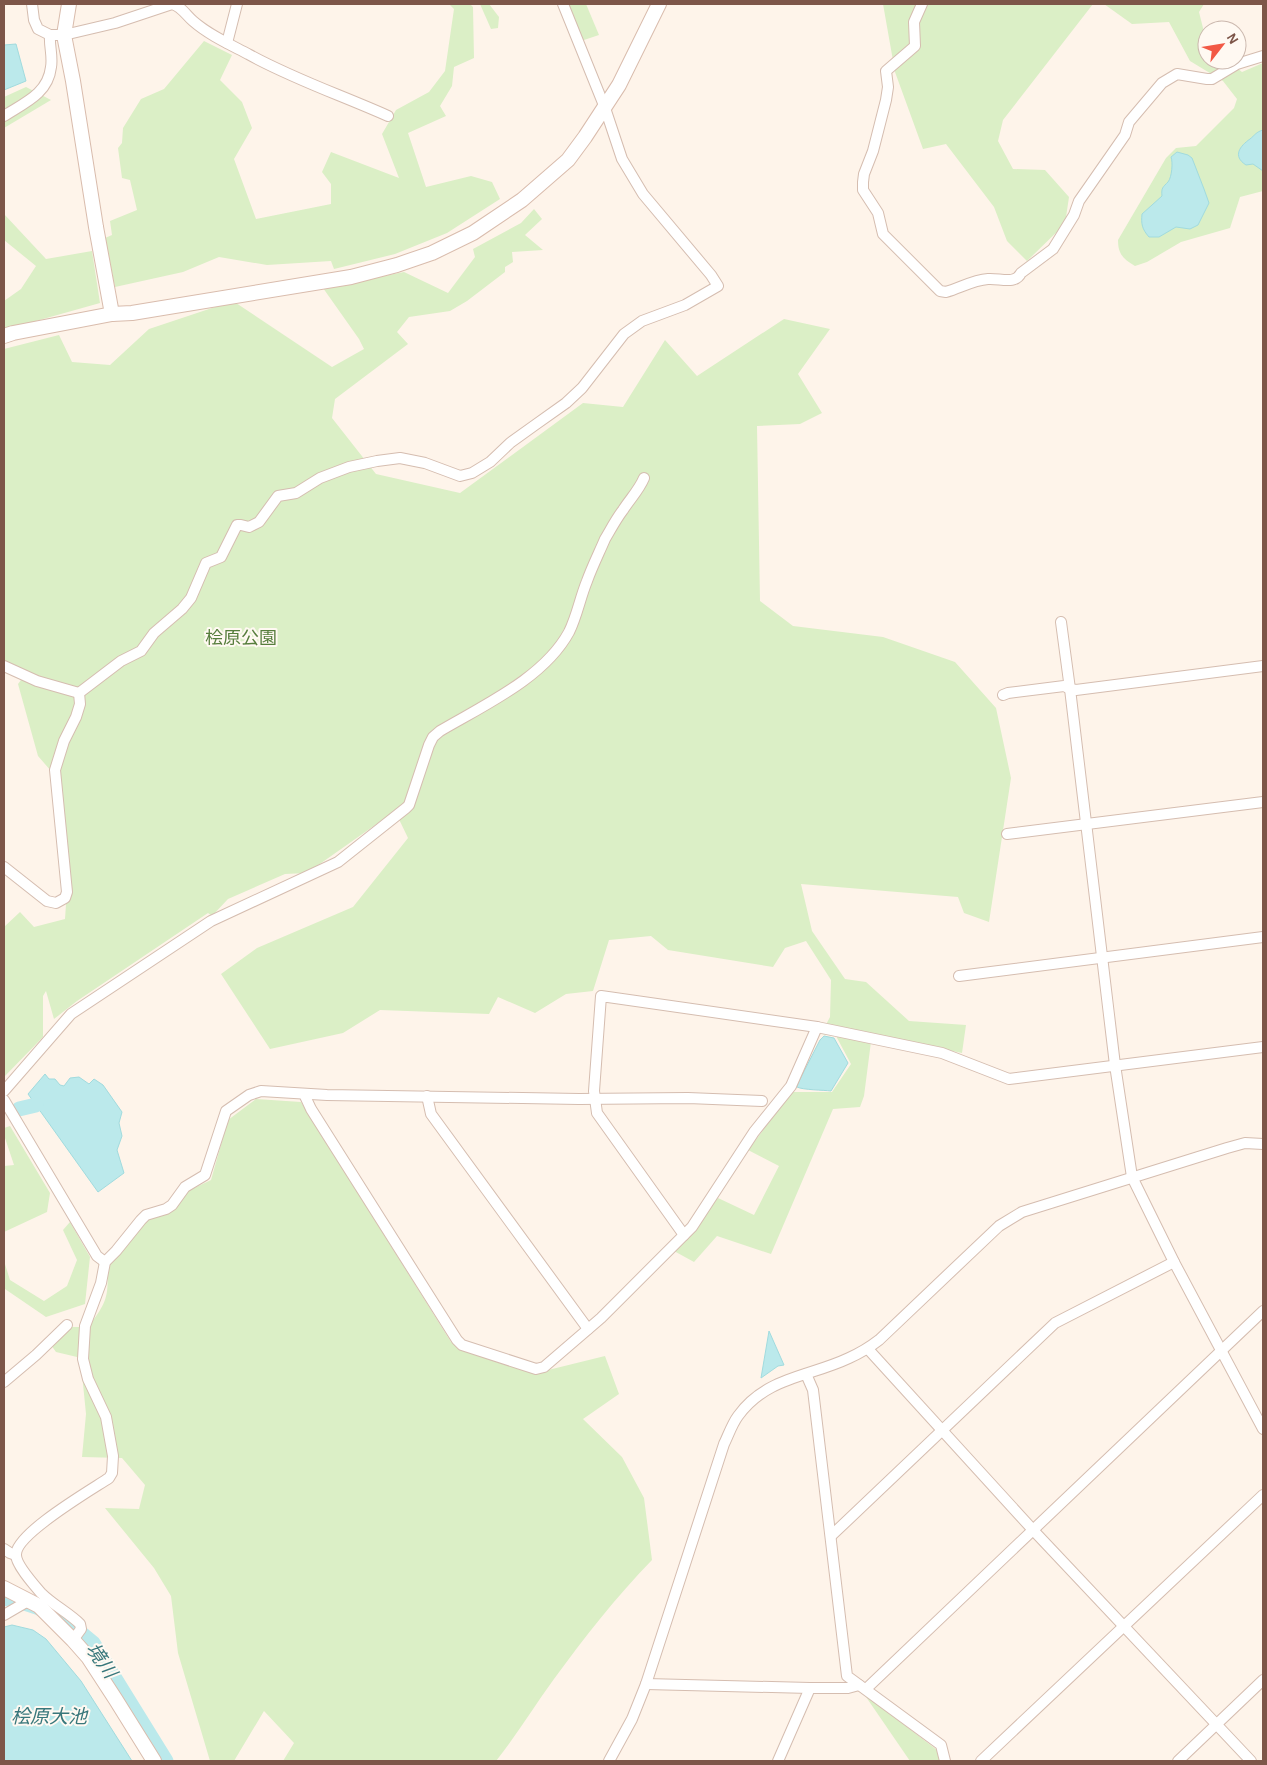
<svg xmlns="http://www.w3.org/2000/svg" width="1267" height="1765" viewBox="0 0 1267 1765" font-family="'Alegreya Sans','Noto Sans JP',sans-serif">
<rect width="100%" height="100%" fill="#fef4ea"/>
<g fill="#dbefc6">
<polygon points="449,4 470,4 473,7 474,58 454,67 452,86 440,106 446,116 408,133 426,187 471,176 492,182 500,199 447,233 395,254 334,269 331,261 267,265 219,257 183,272 115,287 105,238 112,235 110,221 137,210 130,180 122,178 118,148 122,143 123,128 141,99 164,89 204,41 232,55 220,80 242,102 252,128 234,159 256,219 331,204 331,184 322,172 331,152 399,178 382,134 396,110 429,92 445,71 454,9"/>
<polygon points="480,4 489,4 499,17 498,28 491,29"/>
<polygon points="567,4 586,4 599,35 581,41"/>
<polygon points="883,4 1093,4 1003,120 998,141 1013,169 1045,170 1069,197 1065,224 1027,261 1007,241 994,207 946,144 923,149 895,72"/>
<path d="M1104,4H1204L1199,12L1207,44V60H1227L1242,72L1263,63V191L1240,197L1230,228L1181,242L1147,262L1135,266C1123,259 1118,254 1118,240L1166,158L1176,148L1196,146L1234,108L1237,99L1223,81L1190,61L1169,22L1132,24Z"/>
<polygon points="26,87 51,100 4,128 4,97"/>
<polygon points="534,209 542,219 525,235 543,250 512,252 513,262 505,267 505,272 467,301 450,311 409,317 397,332 408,344 335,399 332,418 376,474 460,493 583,403 623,407 665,340 697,376 784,319 830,329 798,374 822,413 800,424 757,426 760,601 793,626 883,637 955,662 996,708 1011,778 989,922 964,913 958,897 801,884 812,931 845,979 866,982 909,1021 966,1025 962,1053 872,1034 864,1096 860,1107 833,1109 771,1254 717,1236 694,1262 674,1251 718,1198 754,1215 779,1166 748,1150 792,1092 832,1092 851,1064 836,1036 821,1034 830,1017 831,980 806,941 785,948 773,967 668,950 651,936 609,940 593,991 566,994 535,1013 498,997 489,1014 380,1010 343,1033 270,1049 221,974 257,948 353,907 408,838 395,811 307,873 285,874 228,899 212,916 208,913 77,1001 54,1019 46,991 43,996 43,1037 4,1077 4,927 20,912 34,927 65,919 68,875 58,779 38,756 18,684 24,676 4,666 4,349 59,335 72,362 110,365 149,329 233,301 332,367 364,349 359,339 323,288 404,272 448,293 475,257 473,249 521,223"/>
<polygon points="4,214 46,259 92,251 100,303 4,330 4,301 21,289 36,266 4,240"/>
<path d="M256,1099L301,1102L451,1342L468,1352L536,1373L605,1356L619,1394L583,1419L622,1457L644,1498L652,1560C616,1597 584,1638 554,1679C534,1706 517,1735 496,1761H283L294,1743L264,1711L234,1761H210L178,1653L171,1596L154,1568L105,1508L139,1509L145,1485L122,1458L82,1457L86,1414L81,1364L77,1357L56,1352L51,1345L69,1327H88C107,1302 109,1297 107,1265L142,1222L174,1210L188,1191L211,1180L228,1120Z"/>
<polygon points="10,1126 50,1193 47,1212 4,1232 4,1166 14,1165 4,1135 4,1128"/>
<polygon points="70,1222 90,1257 85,1304 46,1317 5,1289 4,1290 4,1261 10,1280 44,1301 67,1286 77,1260 63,1230"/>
<polygon points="864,1694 937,1750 940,1761 910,1761"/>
</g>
<g fill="#bbe9eb" stroke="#a1dbde">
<polygon points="16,44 26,81 4,90 4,45"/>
<path d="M1263,130V171L1253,164L1246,165C1232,156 1240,146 1250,139C1255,135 1256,132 1263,130Z"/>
<path d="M1177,152L1188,155L1192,158L1204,189L1209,203L1198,225L1190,229L1176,227L1159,237H1149C1142,229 1141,224 1142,214L1162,196C1161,188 1163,187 1168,182C1172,177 1173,162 1171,157Z"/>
<path d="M824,1036L834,1038L848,1063L831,1091C823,1090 803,1090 797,1087L798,1083L820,1040Z"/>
<polygon points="45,1074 49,1079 55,1079 60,1085 64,1086 70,1078 79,1077 89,1084 94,1079 103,1085 122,1112 119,1123 122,1136 117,1150 124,1173 98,1192 28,1094"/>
<polygon points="769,1331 784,1365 778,1366 761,1378"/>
<polygon points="12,1625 33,1630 46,1639 81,1681 132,1761 4,1761 4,1627"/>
</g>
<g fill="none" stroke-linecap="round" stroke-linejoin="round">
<g stroke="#bbe9eb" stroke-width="15">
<polyline points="19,1109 36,1105"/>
<polyline points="4,1599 9,1598 39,1608 70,1624 93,1643 166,1761"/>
</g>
<defs>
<g id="street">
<path d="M32,4L34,20L38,29L50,35H64L115,23L172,4C181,6 186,15 193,21C209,35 229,44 248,54C293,79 341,95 388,116"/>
<path d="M922,4L914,22L915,46L886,71L888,87L886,100L873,151L864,174L863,182V190L878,213L883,234L940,291L946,292C960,288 973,280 988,279C1000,278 1015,285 1021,273L1053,249L1074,215L1079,201L1125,135L1129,122L1162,83L1177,74L1207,79H1212L1237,64L1263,56"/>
<polyline points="227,43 237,4"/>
<path d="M4,116C24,103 48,94 51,67C53,56 49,46 50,35"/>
<polyline points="4,666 37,681 79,693"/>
<polyline points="1263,666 1076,690 1070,689 1115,1065 1132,1177 1174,1262 1263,1429"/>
<polyline points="1003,695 1008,693 1064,686 1070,689 1061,622"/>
<polyline points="1007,834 1263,802"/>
<polyline points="4,867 47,901 56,903 65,898 67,892 55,770 64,741 76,717 80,704 79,693 121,661 141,651 154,633 182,609 191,598 206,563 221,557 237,525 241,525 249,527 259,522 278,496 296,493 320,478 349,467 377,461 400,458 425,463 460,476 472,473 490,462 510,443 535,425 566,403 582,388 624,334 642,321 685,305 718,286 711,275 643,194 622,159 605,108 563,4"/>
<polyline points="959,976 1263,937"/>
<path d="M4,1091L71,1014L211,921L338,862L406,808L409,805L429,745L433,737L440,731C484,705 544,678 569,632C577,616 580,598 587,581C592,567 599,553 605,539C611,529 616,519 623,510C630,499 639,490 644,478"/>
<polyline points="304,1094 311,1109 457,1340 462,1345 536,1369 544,1367 601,1318 692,1227 754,1132 791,1086 817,1027"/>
<polyline points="427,1096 431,1114 588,1329"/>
<polyline points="4,1100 97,1256 105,1262"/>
<polyline points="684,1235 597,1113 594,1091 601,996 817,1027 942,1053 1009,1079 1263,1047"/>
<polyline points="868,1349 1033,1530 1251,1761"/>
<polyline points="806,1374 813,1390 847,1676 941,1745 945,1761"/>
<polyline points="4,1382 36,1355 67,1325"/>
<polyline points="831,1536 1055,1323 1174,1262"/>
<polyline points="4,1549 10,1553 16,1555"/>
<polyline points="4,1615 28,1601"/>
<path d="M73,1640L81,1629L80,1624C69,1613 53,1605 41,1593C35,1586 16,1565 16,1555C15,1534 91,1490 109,1478L112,1473L113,1456L106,1417L88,1379L83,1359L85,1326L101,1283L105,1262L116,1251L141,1220L146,1215L166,1209L172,1205L185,1187L205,1175L226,1111L249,1095L261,1091L327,1095L579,1099L688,1098L762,1101"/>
<polyline points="646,1684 810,1688 848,1688 859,1685"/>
<polyline points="866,1689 1263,1311"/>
<path d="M609,1761L632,1719L646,1684L724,1444C728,1436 732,1424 738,1416C766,1377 809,1377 849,1358C860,1353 870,1347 879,1340L999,1226L1022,1212L1227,1148L1245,1143L1263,1144"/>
<polyline points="778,1761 810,1688"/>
<polyline points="981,1761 1263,1495"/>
<polyline points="1178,1761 1263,1680"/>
</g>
<g id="secondary">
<polyline points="69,4 64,35 73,81 96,227 112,314"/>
<polyline points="4,336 13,333 112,314 132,313 351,277 397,265 432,253 473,233 522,200 568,160 585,137 619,85 659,4"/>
<polyline points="4,1588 39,1606 73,1640 88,1657 116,1700 154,1761"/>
</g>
</defs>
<use href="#street" stroke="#d5bdb0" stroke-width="12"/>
<use href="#secondary" stroke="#d9bcad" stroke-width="16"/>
<use href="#street" stroke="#fff" stroke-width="10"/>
<use href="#secondary" stroke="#fff" stroke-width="14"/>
</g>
<g text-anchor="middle" stroke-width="4" stroke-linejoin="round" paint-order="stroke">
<g font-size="18" fill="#577e3d" stroke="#fff9f2">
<text x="241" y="644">桧原公園</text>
</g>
<g font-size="19" font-style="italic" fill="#38777b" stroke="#fff9f2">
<text transform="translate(102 1660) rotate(55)" y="7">境川</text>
<text x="49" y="1723">桧原大池</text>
</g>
</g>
<rect width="1267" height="1765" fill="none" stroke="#7d5649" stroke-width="10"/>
<g transform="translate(1222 45) rotate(59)"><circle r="24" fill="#fff9f2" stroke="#cbb8ae"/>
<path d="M0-4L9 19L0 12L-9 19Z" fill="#f25945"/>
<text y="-8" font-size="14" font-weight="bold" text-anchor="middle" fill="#7d5649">N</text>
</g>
</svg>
